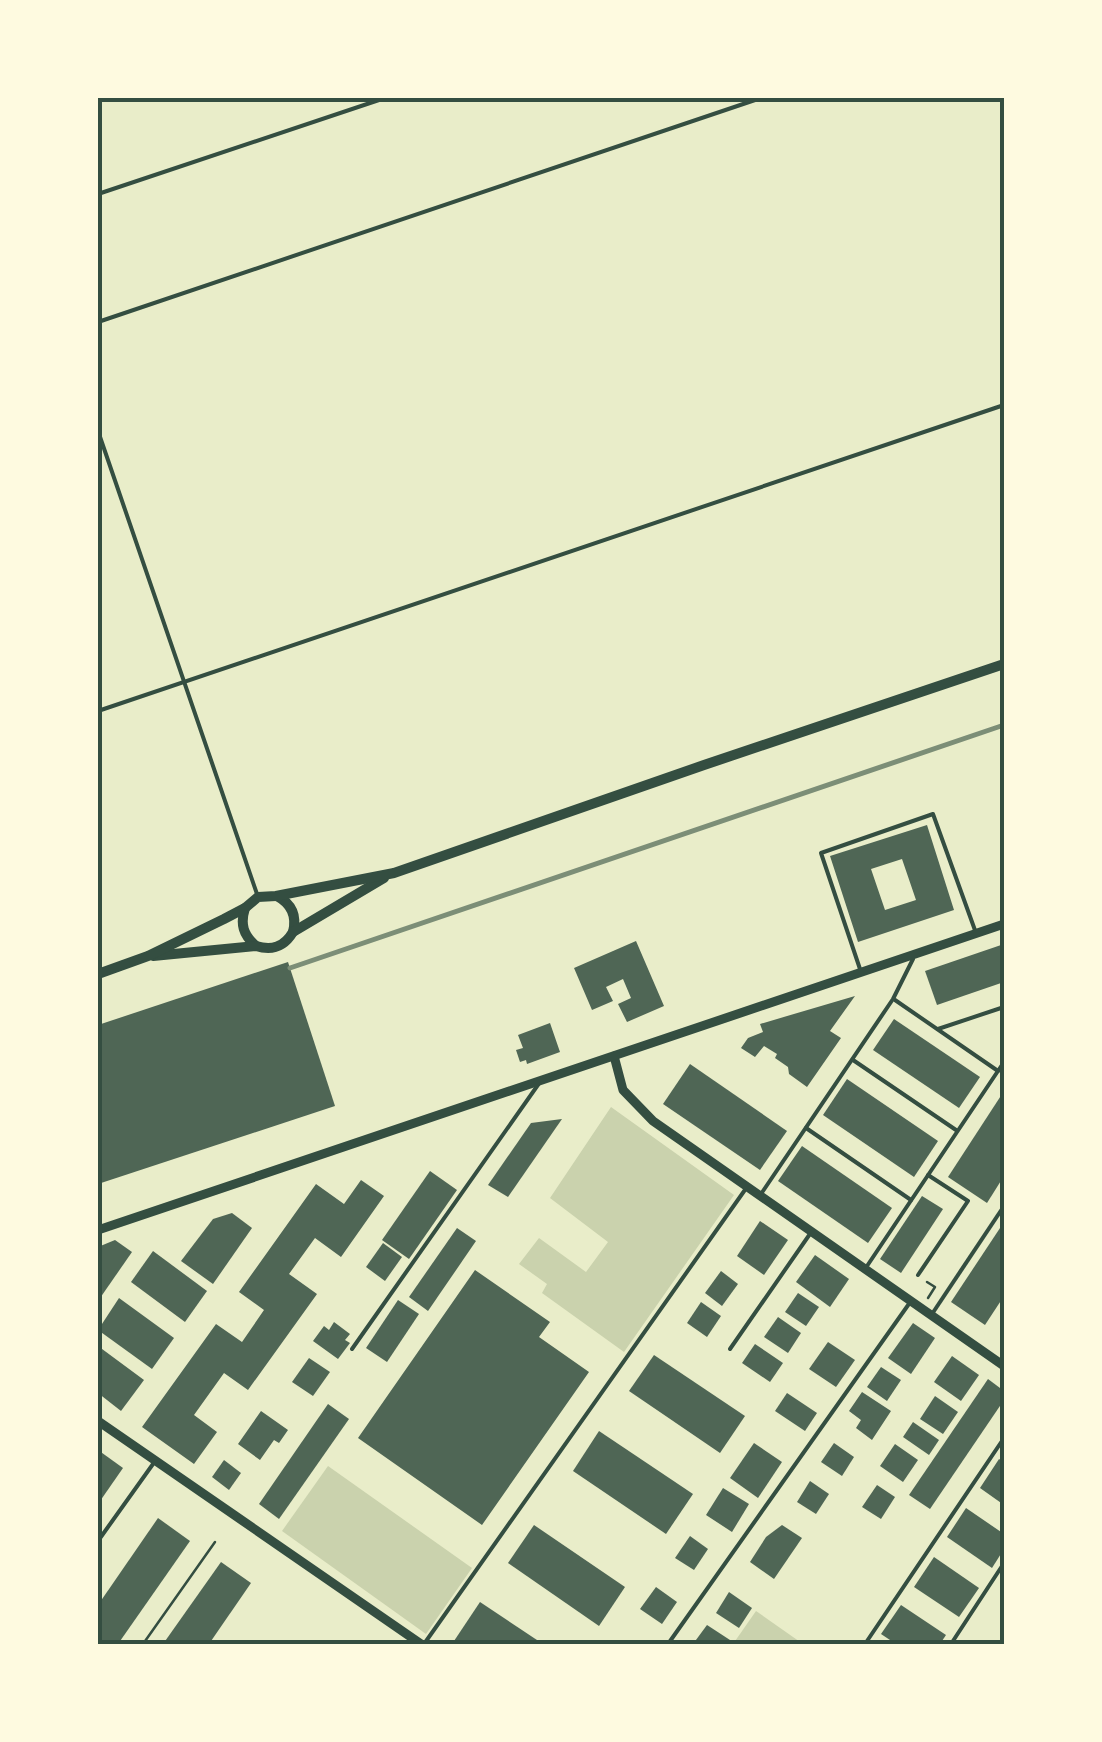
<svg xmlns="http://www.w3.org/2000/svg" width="1102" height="1742" viewBox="0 0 1102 1742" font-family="Barlow,sans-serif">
<rect width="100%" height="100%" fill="#e9edc9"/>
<g fill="#cad2ad">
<polygon points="611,1107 734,1195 624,1352 542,1293 547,1284 519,1264 539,1238 586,1272 608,1242 550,1198"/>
<polygon points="328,1466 472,1568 426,1634 282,1531"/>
<polygon points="756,1611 803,1644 733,1644"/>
</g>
<g fill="#4f6655" fill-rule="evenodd">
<path d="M927,825L954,910L858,942L830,856ZM902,859L916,900L885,910L871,869Z"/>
<polygon points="636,941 664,1006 627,1022 618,1004 631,998 623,979 606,987 613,1001 592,1010 574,968"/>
<polygon points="1004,944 1004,982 937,1005 925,971"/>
<polygon points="288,962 335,1106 98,1184 98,1025"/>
<polygon points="855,996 830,1031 841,1038 807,1087 789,1074 788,1067 775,1058 777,1054 764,1046 755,1057 741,1048 748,1038 763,1032 760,1024"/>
<polygon points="894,1019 980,1077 959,1108 873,1050"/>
<polygon points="550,1023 560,1052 527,1064 526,1060 520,1062 516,1050 523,1048 518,1035"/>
<polygon points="690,1064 787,1131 760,1170 663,1104"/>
<polygon points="847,1079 938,1141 914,1177 823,1115"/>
<polygon points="1004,1091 1004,1176 987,1203 948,1177"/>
<polygon points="562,1119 508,1197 488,1185 531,1123"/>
<polygon points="802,1146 892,1208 868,1243 778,1181"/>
<polygon points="430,1171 457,1190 409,1259 382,1240"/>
<polygon points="361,1180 384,1196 341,1257 315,1238 289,1274 317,1294 248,1390 224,1373 194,1415 217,1432 194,1464 142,1427 216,1324 242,1342 264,1310 239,1292 316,1184 344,1204"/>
<polygon points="922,1196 943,1209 901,1273 880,1259"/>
<polygon points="232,1213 252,1228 213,1284 181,1261 213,1219"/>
<polygon points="760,1221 788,1240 764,1275 737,1256"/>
<polygon points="1004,1222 1004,1296 985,1325 951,1302"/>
<polygon points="457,1228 476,1241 428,1311 409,1297"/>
<polygon points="115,1240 132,1252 98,1301 98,1247"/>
<polygon points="383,1243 402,1257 385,1281 366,1267"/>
<polygon points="153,1251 207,1291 185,1322 131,1282"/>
<polygon points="815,1255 849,1279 830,1307 796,1282"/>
<polygon points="475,1270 550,1322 539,1337 589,1372 482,1525 358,1438"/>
<polygon points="721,1271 738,1284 722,1306 705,1293"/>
<polygon points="798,1293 819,1307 806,1326 785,1312"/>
<polygon points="119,1298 174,1338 152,1369 98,1330"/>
<polygon points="398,1300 419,1314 387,1362 366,1348"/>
<polygon points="701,1302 721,1316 707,1337 687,1323"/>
<polygon points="778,1317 801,1333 788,1353 764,1337"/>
<polygon points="334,1322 350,1334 345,1340 350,1343 338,1359 313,1341 324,1326 329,1330"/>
<polygon points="913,1323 935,1338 911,1374 888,1358"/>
<polygon points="828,1342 855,1360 836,1387 809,1369"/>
<polygon points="755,1344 783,1363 770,1382 742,1363"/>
<polygon points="98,1346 144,1380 121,1411 98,1393"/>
<polygon points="654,1355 745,1416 720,1453 629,1391"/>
<polygon points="952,1356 979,1375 961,1401 934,1382"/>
<polygon points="309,1358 330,1372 313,1396 292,1382"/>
<polygon points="881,1367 901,1380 887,1401 867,1387"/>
<polygon points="988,1379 1004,1391 1004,1400 930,1509 909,1495"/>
<polygon points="862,1392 891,1411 872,1440 856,1428 861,1420 849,1411"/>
<polygon points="787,1393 817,1413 805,1431 775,1411"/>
<polygon points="935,1396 958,1412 943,1434 920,1419"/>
<polygon points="328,1404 349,1419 279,1519 259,1504"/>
<polygon points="261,1411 288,1430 279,1443 274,1440 260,1460 238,1444"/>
<polygon points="913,1422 939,1440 929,1455 903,1437"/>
<polygon points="599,1431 693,1494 666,1534 573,1471"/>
<polygon points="754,1443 782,1462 758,1498 730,1478"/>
<polygon points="834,1443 854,1457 842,1476 821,1462"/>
<polygon points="895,1444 918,1460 903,1482 880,1466"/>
<polygon points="98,1450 123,1468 98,1504"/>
<polygon points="999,1459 1004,1462 1004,1505 980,1488"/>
<polygon points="224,1460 241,1473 229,1490 212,1477"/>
<polygon points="810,1481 829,1494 816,1514 797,1502"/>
<polygon points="877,1485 895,1497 881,1519 862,1507"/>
<polygon points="723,1488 749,1504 732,1532 706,1515"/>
<polygon points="966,1508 1004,1534 1004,1549 992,1568 947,1537"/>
<polygon points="158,1518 190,1541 118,1644 98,1644 98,1605"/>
<polygon points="534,1525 625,1587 599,1626 508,1563"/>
<polygon points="782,1525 802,1538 774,1579 750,1562 766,1537"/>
<polygon points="690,1536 708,1549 694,1570 675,1558"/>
<polygon points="934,1557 979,1588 959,1617 914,1587"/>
<polygon points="221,1562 251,1583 209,1644 163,1644"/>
<polygon points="656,1587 677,1602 662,1624 640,1609"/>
<polygon points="729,1592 752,1608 739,1628 716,1613"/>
<polygon points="480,1602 543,1644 452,1644"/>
<polygon points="901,1605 946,1635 940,1644 896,1644 881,1634"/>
<polygon points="707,1625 730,1640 727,1644 693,1644"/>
</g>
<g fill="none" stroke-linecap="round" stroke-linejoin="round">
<g stroke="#344e41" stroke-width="2.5">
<polyline points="927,1282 935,1287 928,1298"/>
<polyline points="143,1644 215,1542"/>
</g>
<g stroke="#344e41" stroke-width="4">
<polyline points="98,194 385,98"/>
<polyline points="98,322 761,98"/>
<polyline points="98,431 258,897"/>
<polyline points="98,711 1004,405"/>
<polyline points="861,972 821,853 933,814 976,933"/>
<polyline points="895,1000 998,1071"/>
<polyline points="938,1029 1004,1007"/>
<polyline points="853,1060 956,1130"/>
<polyline points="806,1128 911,1200"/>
<polyline points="761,1194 893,999 913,959"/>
<polyline points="865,1269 1004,1062"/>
<polyline points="918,1275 968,1201 928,1175"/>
<polyline points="932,1314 1004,1206"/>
<polyline points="352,1349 540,1082"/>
<polyline points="730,1349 812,1231"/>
<polyline points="98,1541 153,1464"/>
<polyline points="424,1644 747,1187"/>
<polyline points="668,1644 911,1301"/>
<polyline points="865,1644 1004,1438"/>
<polyline points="951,1644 1004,1563"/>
</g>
<g stroke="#344e41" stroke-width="9">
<polyline points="614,1056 623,1090 653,1121 1004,1366"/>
<polyline points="98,1230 1004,924"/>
<polyline points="98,1421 421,1644"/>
</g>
<g stroke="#344e41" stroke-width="10">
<path d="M277,896C292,904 297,916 293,932"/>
<path d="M245,908C240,924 243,935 256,946"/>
<path d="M153,956L256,946C272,951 284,947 293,932L384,878"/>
<polyline points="98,974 148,956 224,919 245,908 258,897 276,896 394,873 704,765 1004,664"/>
</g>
<polyline stroke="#7c8e77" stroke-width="5" points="290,968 1004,725"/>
</g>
<rect width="1102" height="1742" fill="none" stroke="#fefae0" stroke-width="200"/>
<rect x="100" y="100" width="902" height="1542" fill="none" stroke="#344e41" stroke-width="4"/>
</svg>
